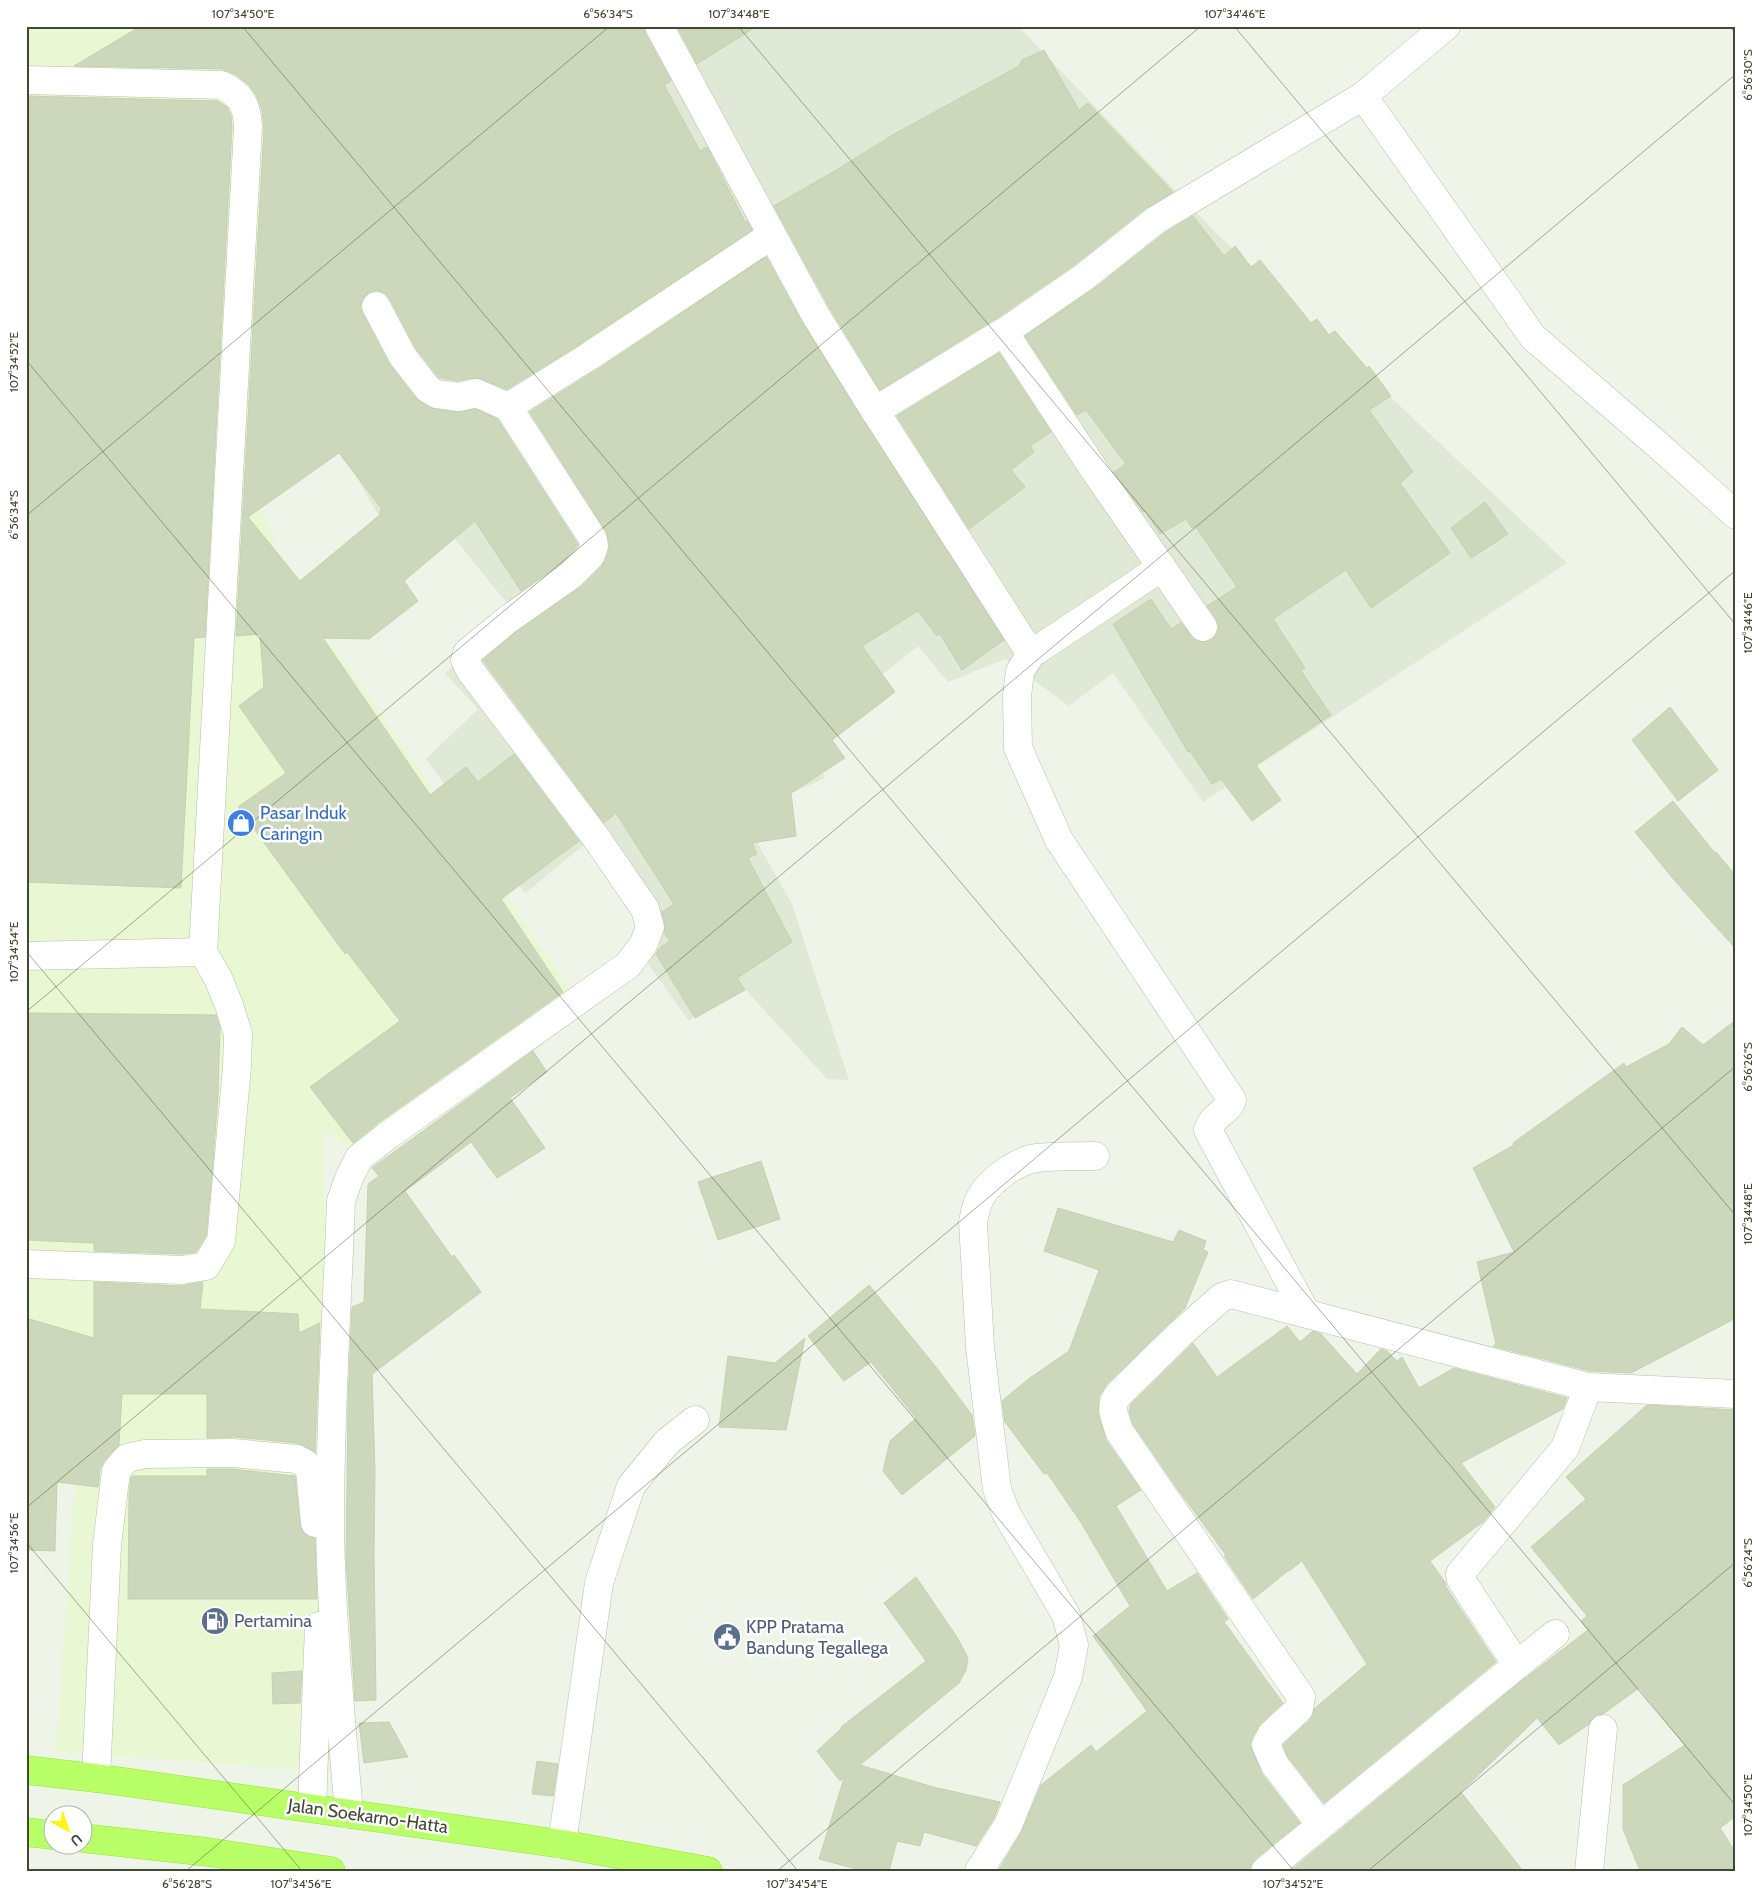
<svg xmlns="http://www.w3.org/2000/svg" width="1762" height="1897" viewBox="0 0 1762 1897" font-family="Cabin,sans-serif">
<rect width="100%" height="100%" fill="#eef5e8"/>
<polygon fill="#dfe9d5" points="332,26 1018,26 1216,233 1567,563 1203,802 1113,673 1069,706 1005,659 948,682 918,646 807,735 825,778 742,816 792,904 849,1080 827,1079 734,977 689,1021 646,961 661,947 584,845 525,893 426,759 478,709 445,673 514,612 455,539 408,566 337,444"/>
<g fill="#e9f7d2">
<polygon points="26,26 319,26 266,87 260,127 269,381 262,511 311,642 328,643 337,651 575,996 354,1150 323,1131 326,1359 26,1347"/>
<polygon points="84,1367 321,1368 330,1772 56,1752"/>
</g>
<g fill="#ccd7bc" stroke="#c4d2af" fill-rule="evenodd">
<path d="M141,26H643L645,33L671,81L664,85L700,151L707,147L745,222L747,221L752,230L580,344L507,389L482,379L472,378L458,381L439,377L416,348L390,299L385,293L377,290L369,292L363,298L360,306L362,313L389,364L416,399L434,409L457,412L475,409L497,419L578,545L561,563L521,591L475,521L404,581L418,601L369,639L323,638L430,795L466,767L478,782L514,754L579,841L501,899L563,992L378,1123L353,1143L310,1087L400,1021L347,952L345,954L238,807L286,773L239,706L264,687L260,634L236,636L264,128L262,110L256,95L249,85L236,75L222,69L74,66ZM339,453L382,509L379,512L381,514L300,581L248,517Z"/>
<polygon points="677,26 757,26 697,64"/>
<polygon points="1044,50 1079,110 1088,103 1173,192 1146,208 1075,264 995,319 880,390 830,308 774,206 838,169 896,133 1019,66 1022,60"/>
<polygon points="26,96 217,101 227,107 231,116 232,127 205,637 194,638 181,888 26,882"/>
<polygon points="1193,216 1224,256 1235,246 1251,267 1260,260 1311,323 1317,319 1329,335 1335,331 1367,368 1369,366 1391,396 1369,410 1413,472 1400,483 1450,553 1371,608 1346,570 1273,619 1305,668 1301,671 1331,715 1256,765 1281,800 1252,821 1221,779 1212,784 1190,751 1188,752 1113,624 1151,599 1171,629 1181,623 1196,641 1205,642 1212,640 1217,634 1219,626 1216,618 1207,606 1237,587 1195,526 1192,528 1186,519 1160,534 1145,511 1143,512 1114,472 1126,464 1086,410 1077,415 1025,336 1094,289 1165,233"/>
<polygon points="766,257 803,324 1004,640 962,670 940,634 937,636 918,611 862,646 895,692 832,740 845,758 791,793 796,836 752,843 757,854 748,858 792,942 737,978 745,990 695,1018 656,954 659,948 670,941 664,933 665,923 662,912 674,904 616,813 604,823 483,660 516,632 582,586 602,566 609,551 609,544 606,531 530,412 597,370"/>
<polygon points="999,353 1051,432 1030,446 1034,452 1011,470 1025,487 969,529 897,416"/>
<polygon points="1485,502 1508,534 1471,558 1451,528"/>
<polygon points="1670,707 1718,770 1678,801 1632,740"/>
<polygon points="1673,801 1715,853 1716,852 1736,876 1736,949 1675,881 1635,832"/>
<polygon points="26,1013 216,1015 220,1027 218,1095 212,1173 206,1236 196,1252 181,1254 94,1251 94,1243 26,1240"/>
<polygon points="1736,1020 1736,1318 1631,1373 1590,1371 1493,1346 1496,1344 1477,1262 1514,1252 1473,1168 1514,1145 1513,1143 1624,1063 1626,1067 1669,1044 1682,1027 1703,1045"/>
<polygon points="533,1051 547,1072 510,1098 545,1148 497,1178 471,1142 405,1191 452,1257 454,1255 481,1292 372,1374 375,1472 374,1555 376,1700 355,1701 346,1559 348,1403 352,1307 364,1302 368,1184 379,1176 372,1168"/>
<polygon points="761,1161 780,1219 718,1240 698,1182"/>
<polygon points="1058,1208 1173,1242 1179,1230 1206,1241 1203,1250 1208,1252 1185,1308 1106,1385 1099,1397 1098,1413 1106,1440 1141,1490 1116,1506 1167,1591 1197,1573 1228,1619 1224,1622 1283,1703 1260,1724 1252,1738 1250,1745 1262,1774 1300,1823 1255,1859 1251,1865 1250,1871 998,1871 1022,1831 1041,1785 1091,1745 1096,1752 1147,1711 1093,1636 1130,1606 1080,1521 1047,1473 1044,1474 1005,1422 1002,1401 1027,1380 1069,1351 1099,1270 1044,1251"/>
<polygon points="94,1282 181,1286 203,1282 200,1309 298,1314 299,1333 320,1323 315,1452 298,1443 234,1437 207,1438 207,1394 122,1394 119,1445 104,1461 100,1469 98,1487 57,1482 55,1551 26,1550 26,1318 94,1338"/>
<polygon points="869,1285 936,1367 972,1415 975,1436 902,1495 883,1471 890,1441 916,1418 871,1362 844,1381 808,1336"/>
<polygon points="1287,1326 1300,1342 1313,1331 1321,1334 1357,1374 1381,1349 1387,1351 1397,1361 1402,1357 1419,1388 1454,1368 1567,1398 1563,1409 1461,1463 1495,1507 1483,1522 1430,1561 1445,1582 1446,1587 1496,1662 1324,1803 1288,1757 1283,1745 1310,1720 1315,1708 1367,1664 1302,1561 1289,1571 1289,1570 1253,1599 1224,1556 1226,1555 1179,1491 1133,1424 1129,1410 1131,1404 1193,1343 1217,1377"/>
<polygon points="805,1338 786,1430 719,1427 728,1356 775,1363"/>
<polygon points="1647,1405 1736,1410 1736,1816 1720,1828 1736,1853 1736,1871 1640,1871 1623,1829 1623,1785 1685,1745 1639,1688 1603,1714 1596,1715 1591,1720 1589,1724 1559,1745 1537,1718 1461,1792 1523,1871 1290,1871 1524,1679 1588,1630 1581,1621 1587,1616 1531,1547 1586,1499 1566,1477"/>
<polygon points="207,1469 232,1469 295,1476 300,1525 303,1532 308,1537 315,1538 317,1599 128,1599 129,1496 131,1478 133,1476 207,1476"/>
<polygon points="916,1577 957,1637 968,1658 966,1670 959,1683 860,1765 933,1787 1000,1802 994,1818 976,1846 924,1832 920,1846 897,1841 889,1871 864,1871 819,1859 844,1778 840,1781 817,1751 842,1728 841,1727 926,1661 884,1603"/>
<polygon points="302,1671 300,1703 273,1704 272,1673"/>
<polygon points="389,1722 408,1757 364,1763 359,1723"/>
<polygon points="537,1761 558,1764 553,1796 532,1794"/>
</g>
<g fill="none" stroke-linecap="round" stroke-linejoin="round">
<defs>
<g id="minor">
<polyline points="659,26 816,316 875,411 1004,332 1084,277 1156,220 1363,96 1446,26"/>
<path d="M26,80L221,85C242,95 247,105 248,127L203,952L218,978L229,1005L238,1034L237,1067L221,1241L206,1266L182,1270L26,1264"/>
<polyline points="1363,96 1533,337 1658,445 1736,515"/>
<polyline points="376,306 403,357 428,389 436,394 444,395 459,397 476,393 508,407"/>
<polyline points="1004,332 1093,468 1203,627"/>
<polyline points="875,411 1031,654"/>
<path d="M1162,567L1031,654L1020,671L1017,696L1018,748L1059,840L1232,1100C1229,1112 1213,1114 1208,1130L1306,1313"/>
<polyline points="26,956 203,952"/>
<polyline points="1517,1665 1461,1580 1460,1574 1565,1448 1588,1387"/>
<polyline points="96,1778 107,1545 116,1471 127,1458 145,1454 233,1453 297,1459 306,1464 310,1471 315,1523"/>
<polyline points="312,1808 319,1626"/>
<path d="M349,1814C341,1717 331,1620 330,1523C330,1416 337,1309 341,1201L349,1178L359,1158L387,1136L628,965L643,945L650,927L645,909L597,839L470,670L465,660L467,653L507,620L571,575L591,555L594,546L593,539L508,407L588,357L772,235"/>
<path d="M1321,1825L1275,1765L1266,1745L1271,1735L1299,1709L1301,1697L1119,1431C1115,1416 1108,1407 1119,1394L1180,1334L1222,1297L1231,1294L1588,1387L1736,1394"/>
<polyline points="562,1844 599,1583 631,1486 667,1442 695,1420"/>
<path d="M979,1871L1008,1825L1068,1677L1074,1645L1066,1615L1006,1513L997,1489L980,1347L973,1222C975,1212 977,1202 983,1193C994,1178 1018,1160 1037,1158C1056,1156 1076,1156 1095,1156"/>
<polyline points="1265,1871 1555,1634"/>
<polyline points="1589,1871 1603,1729"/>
</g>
<g id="highway">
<polyline points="26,1770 96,1778 562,1844 708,1871"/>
<polyline points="26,1832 52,1835"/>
<polyline points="82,1838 208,1852 331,1871"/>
</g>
</defs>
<use href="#minor" stroke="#b6c1aa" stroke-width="29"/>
<use href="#highway" stroke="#96e631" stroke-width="29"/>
<use href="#minor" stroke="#fff" stroke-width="28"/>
<use href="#highway" stroke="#b8ff68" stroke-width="28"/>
</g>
<path fill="none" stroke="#414836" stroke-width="1" stroke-opacity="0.45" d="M242,26L1736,1806M738,26L1736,1216M1234,26L1736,625M1729,26L1736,34M26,360L1294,1871M26,516L610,26M26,951L798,1871M26,1012L1201,26M26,1508L1736,74M26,1542L302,1871M186,1871L1736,570M777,1871L1736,1066M1368,1871L1736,1562"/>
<defs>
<symbol id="shop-disc" viewBox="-11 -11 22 22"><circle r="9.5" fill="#3f7fe0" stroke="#fff"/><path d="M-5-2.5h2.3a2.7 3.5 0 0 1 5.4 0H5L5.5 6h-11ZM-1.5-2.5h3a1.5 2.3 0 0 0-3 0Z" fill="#fff"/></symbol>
<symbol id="fuel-disc" viewBox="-11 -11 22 22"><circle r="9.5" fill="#5c6f8a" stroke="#fff"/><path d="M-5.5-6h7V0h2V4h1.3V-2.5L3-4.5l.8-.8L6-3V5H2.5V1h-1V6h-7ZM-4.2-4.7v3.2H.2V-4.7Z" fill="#fff"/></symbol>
<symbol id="civic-disc" viewBox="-11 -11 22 22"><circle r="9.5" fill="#5c6f8a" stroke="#fff"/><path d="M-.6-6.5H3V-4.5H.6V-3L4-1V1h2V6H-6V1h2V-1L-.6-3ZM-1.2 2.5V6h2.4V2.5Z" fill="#fff"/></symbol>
</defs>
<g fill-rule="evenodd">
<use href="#shop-disc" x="225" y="807" width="32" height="32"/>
<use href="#fuel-disc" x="199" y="1605" width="32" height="32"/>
<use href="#civic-disc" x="711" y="1621" width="32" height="32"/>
</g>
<g text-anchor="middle" stroke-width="5" stroke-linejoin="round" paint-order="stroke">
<g font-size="18" fill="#366cbe" stroke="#fff" text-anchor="start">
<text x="260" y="819">Pasar Induk<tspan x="260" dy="21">Caringin</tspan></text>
</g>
<g font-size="18" fill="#4e5e75" stroke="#fff" text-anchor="start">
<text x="234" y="1627">Pertamina</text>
<text x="746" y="1633">KPP Pratama<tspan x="746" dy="21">Bandung Tegallega</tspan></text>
</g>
<g font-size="18" fill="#414836" stroke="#fff">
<text transform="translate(368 1816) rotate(8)" y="6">Jalan Soekarno-Hatta</text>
</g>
</g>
<rect width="1762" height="1897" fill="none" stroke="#ffffff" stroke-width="55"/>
<g transform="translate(68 1830) rotate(140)"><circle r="24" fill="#ffffff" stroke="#b3b6af"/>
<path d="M0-4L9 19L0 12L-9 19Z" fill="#fff514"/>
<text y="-8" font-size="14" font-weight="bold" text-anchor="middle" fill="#414836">U</text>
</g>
<rect x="28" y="28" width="1706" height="1842" fill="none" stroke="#414836" stroke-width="2"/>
<g font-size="12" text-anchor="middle" fill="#414836">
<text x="243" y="18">107°34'50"E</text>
<text x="608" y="18">6°56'34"S</text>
<text x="739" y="18">107°34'48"E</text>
<text x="1235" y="18">107°34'46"E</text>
<text transform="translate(1748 75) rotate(-90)" y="4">6°56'30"S</text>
<text transform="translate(14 362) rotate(-90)" y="4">107°34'52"E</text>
<text transform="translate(14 515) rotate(-90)" y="4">6°56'34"S</text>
<text transform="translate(1748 623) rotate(-90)" y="4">107°34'46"E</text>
<text transform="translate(14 952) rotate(-90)" y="4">107°34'54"E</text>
<text transform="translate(1748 1067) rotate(-90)" y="4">6°56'26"S</text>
<text transform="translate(1748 1214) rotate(-90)" y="4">107°34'48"E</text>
<text transform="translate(14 1543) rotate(-90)" y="4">107°34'56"E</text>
<text transform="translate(1748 1563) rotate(-90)" y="4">6°56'24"S</text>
<text transform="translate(1748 1805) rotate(-90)" y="4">107°34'50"E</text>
<text x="187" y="1888">6°56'28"S</text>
<text x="301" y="1888">107°34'56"E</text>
<text x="797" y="1888">107°34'54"E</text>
<text x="1293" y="1888">107°34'52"E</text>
</g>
</svg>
